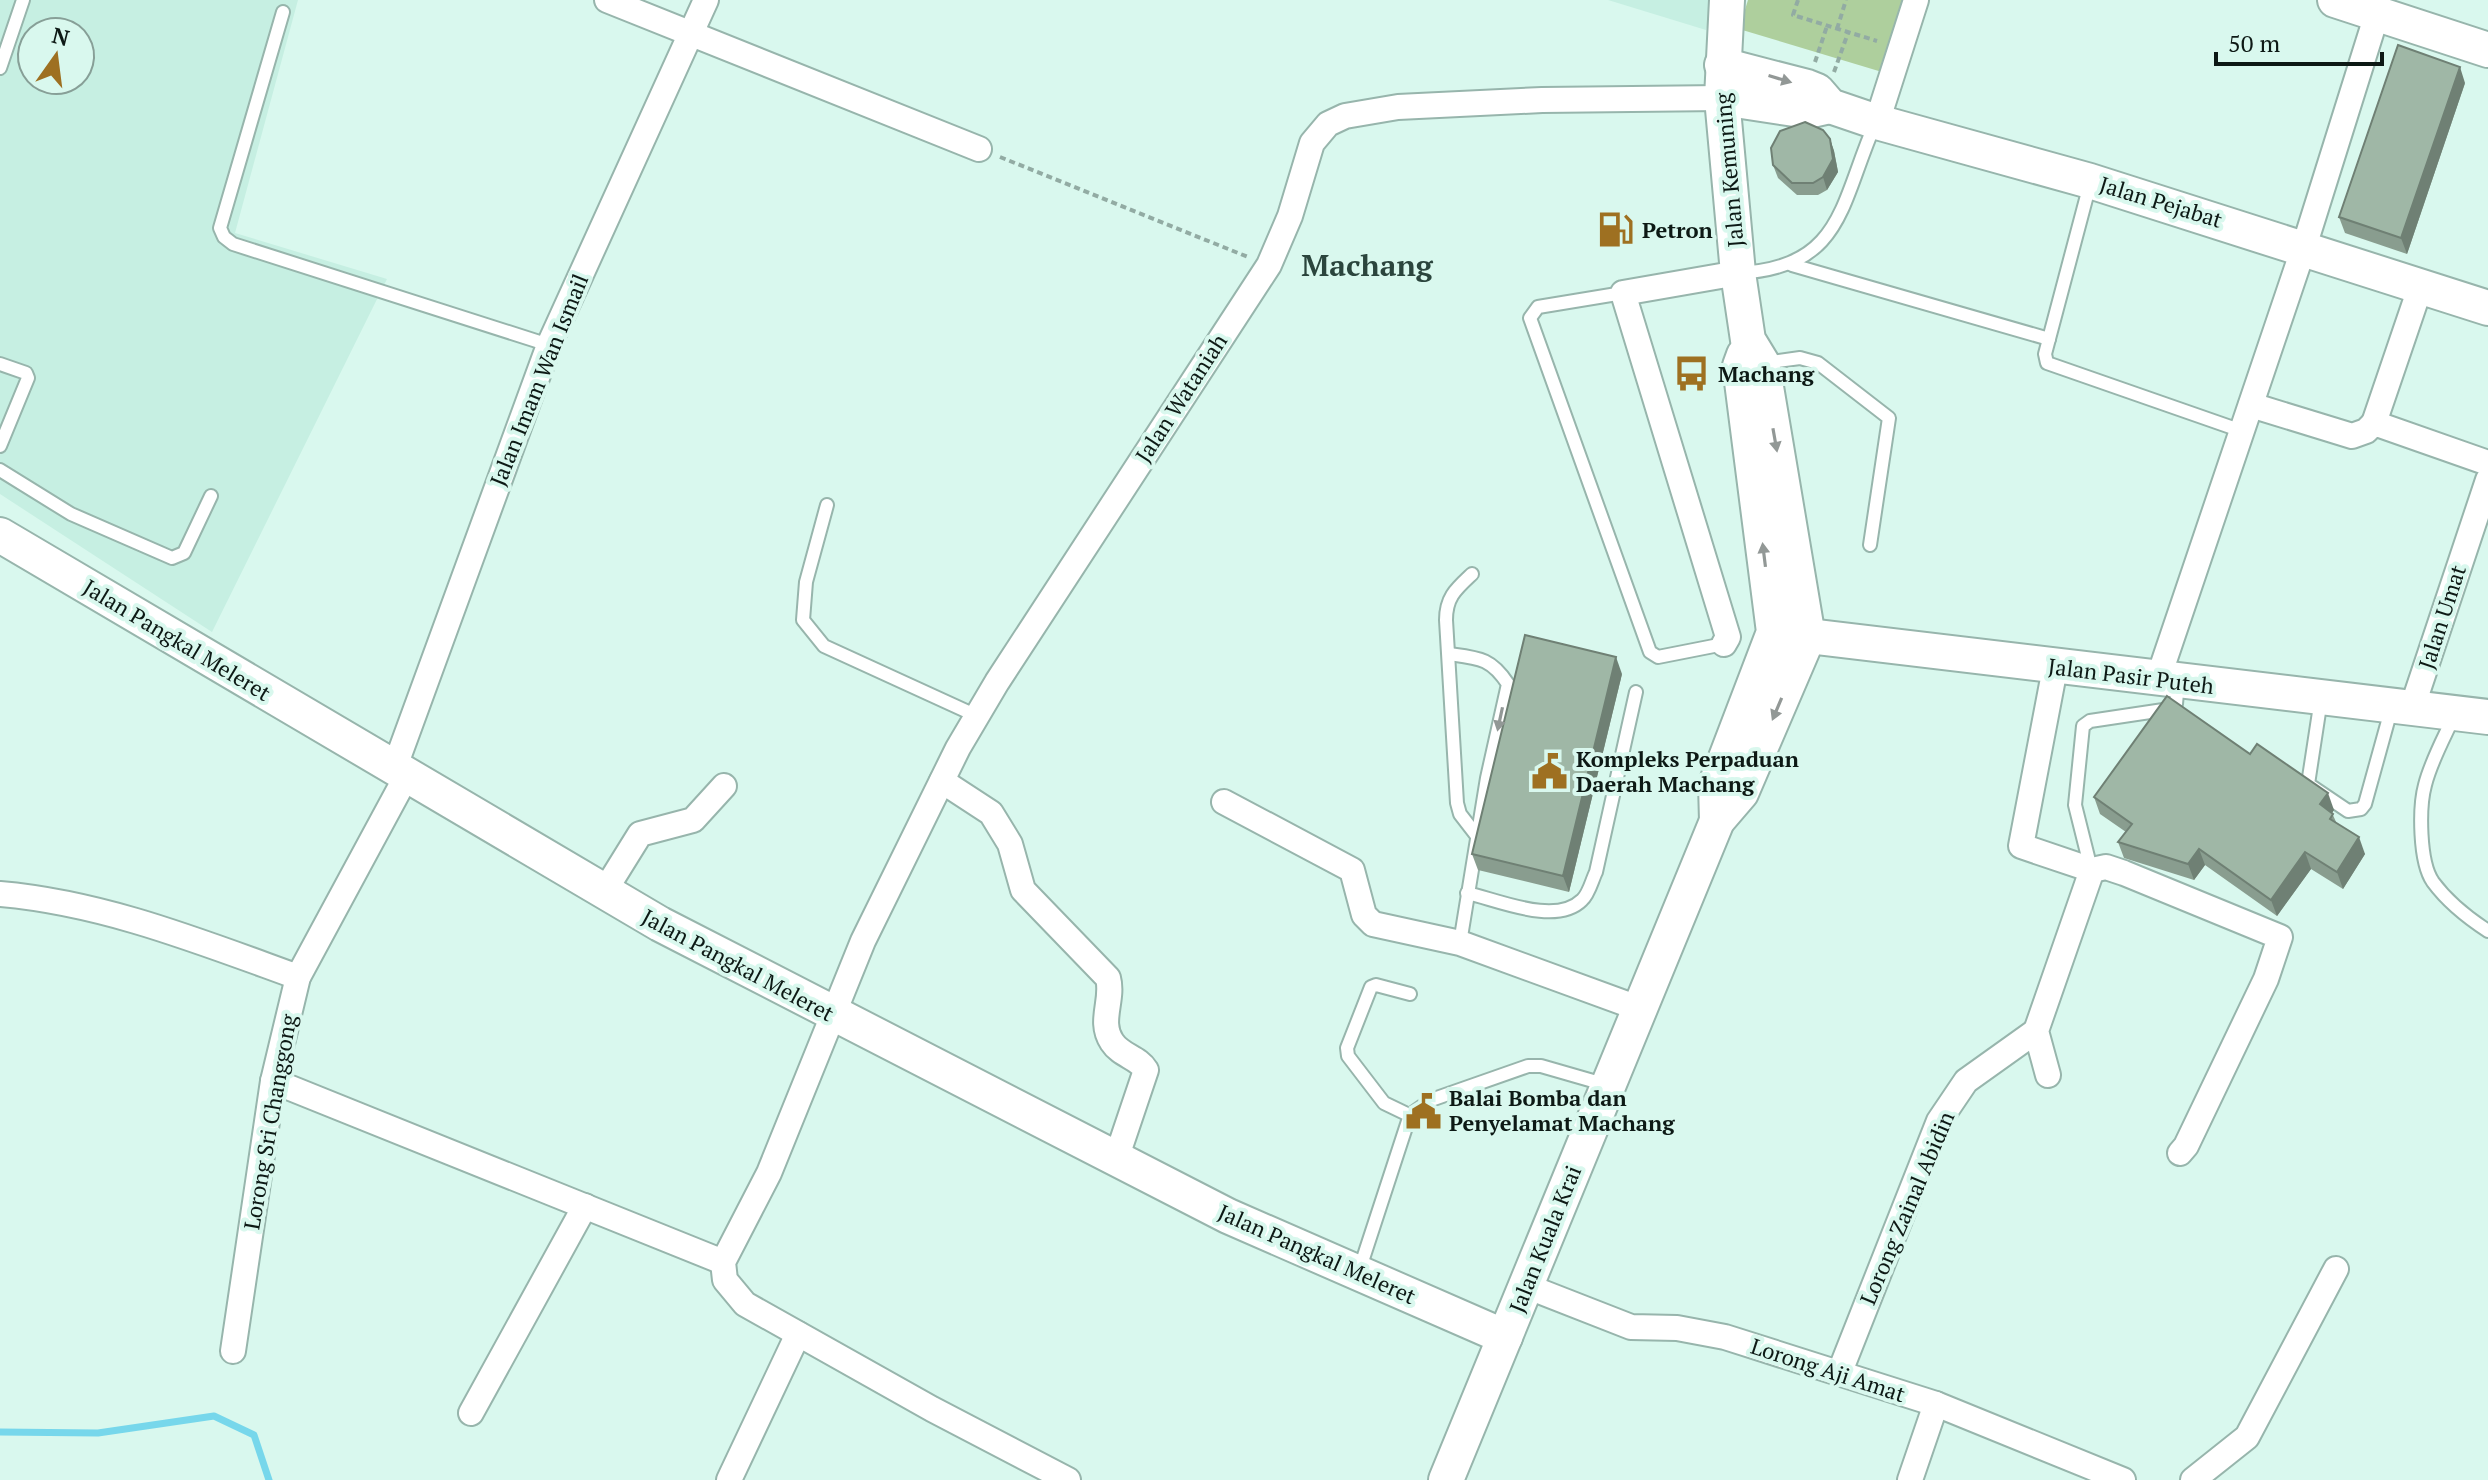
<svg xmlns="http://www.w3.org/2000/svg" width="2488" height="1480" viewBox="0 0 2488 1480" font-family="'PT Serif',serif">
<rect width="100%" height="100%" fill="#d9f8ee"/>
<g fill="#c6efe2" fill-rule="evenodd">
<path d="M0,0H298L235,233L387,279L212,632L0,494ZM32,32H80V80H32Z"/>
<polygon points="1608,0 1716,0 1706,30"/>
</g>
<polygon fill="#aecf9d" points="1748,0 1903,0 1882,72 1739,29"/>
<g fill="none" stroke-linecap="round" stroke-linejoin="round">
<polyline stroke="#77d7eb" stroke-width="7" points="0,1432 98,1433 214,1416 254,1435 269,1480"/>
<defs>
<g id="lane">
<polyline points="283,12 220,228 224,237 233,244 549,345"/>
<polyline points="0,68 23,0"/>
<polyline points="2090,184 2045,354 2047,363 2242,431"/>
<polyline points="1792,265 2049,339"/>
<path d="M1739,273C1843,267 1840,204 1875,124"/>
<polyline points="1623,293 1538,307 1530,318 1650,652 1658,657 1724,644"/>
<polyline points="1763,363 1800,358 1818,363 1889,418 1870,545"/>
<polyline points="0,364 26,373 28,378 0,446"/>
<polyline points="0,470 71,514 172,558 184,553 211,496"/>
<polyline points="827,505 806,582 803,620 824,646 977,716"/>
<path d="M1472,574C1456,589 1446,597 1446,620L1457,803L1460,814L1477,836"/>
<path d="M1449,654C1479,658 1491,658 1508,684L1487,778L1460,943"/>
<polyline points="2321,699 2308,784 2348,811 2361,809 2365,804 2391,710"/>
<path d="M2454,716C2444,738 2431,761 2425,785C2419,807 2419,862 2433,882C2447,901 2468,918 2488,931"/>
<polyline points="2091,869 2075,805 2083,726 2090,721 2170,709 2176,704 2178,682"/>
<path d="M1467,893C1498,900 1556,926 1582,900C1589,894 1592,880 1596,872L1636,692"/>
<polyline points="1410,994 1376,985 1371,987 1347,1048 1348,1056 1384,1103 1411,1116"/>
<polyline points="1359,1271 1408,1121 1414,1112 1431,1100 1528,1066 1541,1066 1607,1085"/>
</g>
<g id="street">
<polyline points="607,0 979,149"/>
<polyline points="1877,122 1916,0"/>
<polyline points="2251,405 2352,436 2366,431 2374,423 2488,463"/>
<polyline points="2374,423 2421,285"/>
<polyline points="1724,644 1728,637 1623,293 1738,273"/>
<polyline points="2055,668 2021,846 2092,870 2106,867 2124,873 2280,937 2266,979 2186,1146 2180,1153"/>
<polyline points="2158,679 2304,247 2377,14"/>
<polyline points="2412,708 2488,480"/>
<polyline points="394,769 549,345 706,0"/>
<path d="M942,781L991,813L1010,844L1023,890L1108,978C1114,1000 1098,1021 1112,1042C1121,1056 1138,1057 1146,1070L1116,1159"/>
<polyline points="1224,802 1352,870 1364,915 1373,924 1460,943 1638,1008"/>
<polyline points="604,892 640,834 693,820 724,786"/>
<path d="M0,894C104,903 201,942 298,977"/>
<polyline points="2048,1075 2036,1031 2092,870"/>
<polyline points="273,1081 723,1262"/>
<polyline points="1526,1286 1631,1327 1677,1328 1725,1337 1936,1404 2123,1480"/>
<polyline points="233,1351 273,1081 298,977 406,777"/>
<polyline points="1839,1374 1939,1121 1966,1081 2036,1031"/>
<polyline points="471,1413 585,1206"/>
<polyline points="729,1480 798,1334"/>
<polyline points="1068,1480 932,1409 745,1304 725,1280 723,1262 769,1173 863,941 958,748 997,682 1269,265 1290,216 1312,143 1328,124 1345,116 1398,107 1542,100 1722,98"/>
<polyline points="1910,1480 1936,1404"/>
<polyline points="2193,1480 2247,1437 2336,1269"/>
</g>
<g id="secondary">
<polyline points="1727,0 1722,98 1738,273 1748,340 1762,363 1808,637"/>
<polyline points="2335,0 2488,50"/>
<polyline points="1722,65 1807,87 1817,91 1830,106 1877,122 2090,181 2488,308"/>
<polyline points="1722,98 1808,111 1830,106"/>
<polyline points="0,535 660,924 1228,1216 1505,1337"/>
<polyline points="1774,632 2488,717"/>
<polyline points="1717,821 1716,784 1774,632 1740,366 1744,355"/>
<polyline points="1446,1480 1717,821 1741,793 1808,637"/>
</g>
</defs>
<use href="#lane" stroke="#97b5ac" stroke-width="16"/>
<use href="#street" stroke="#97b5ac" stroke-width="28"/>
<use href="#secondary" stroke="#97b5ac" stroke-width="38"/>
<g stroke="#92aba3" stroke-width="4" stroke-dasharray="6 4" stroke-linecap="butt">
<polyline points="1798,0 1793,15 1877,41"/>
<polyline points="1837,29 1846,0"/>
<polyline points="1815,62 1827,26"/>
<polyline points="1834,72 1848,33"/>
<polyline points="1000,157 1248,257"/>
</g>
<use href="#lane" stroke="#fff" stroke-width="12"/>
<use href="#street" stroke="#fff" stroke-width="24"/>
<use href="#secondary" stroke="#fff" stroke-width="34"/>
</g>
<g fill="#899d8f">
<polygon points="2465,83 2407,254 2345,233 2339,217"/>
<polygon points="1830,139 1834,151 1838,172 1827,190 1818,195 1797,195 1778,178 1773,165"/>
<polygon points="1622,674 1569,892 1478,870 1472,854"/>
<polygon points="2250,754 2334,810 2332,813 2337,824 2365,854 2343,889 2311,869 2277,916 2205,865 2194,880 2124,858 2118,842 2126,832 2100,814 2094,797"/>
</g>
<g fill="#6f8074">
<polygon points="2460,67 2465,83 2407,254 2401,238"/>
<polygon points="1830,139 1834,151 1838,172 1827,190 1823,177"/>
<polygon points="1616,657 1622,674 1569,892 1563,876"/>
<polygon points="2328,793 2334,810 2326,821 2320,804"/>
<polygon points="2359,837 2365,854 2343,889 2337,872"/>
<polygon points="2199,849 2205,865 2194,880 2188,864"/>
<polygon points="2305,852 2311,869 2277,916 2271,900"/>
</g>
<g fill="#9fb7a6" stroke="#6f8074" stroke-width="2">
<polygon points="2398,45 2460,67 2401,238 2339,217"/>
<polygon points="1805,122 1823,130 1830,139 1833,159 1823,177 1813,183 1792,183 1773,165 1771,148 1780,131"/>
<polygon points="1525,635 1616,657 1563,876 1472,854"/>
<polygon points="2167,696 2250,754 2257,744 2328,793 2320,804 2333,814 2330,819 2359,837 2337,872 2305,852 2271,900 2199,849 2188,864 2118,842 2132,824 2094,797"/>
</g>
<defs><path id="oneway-solid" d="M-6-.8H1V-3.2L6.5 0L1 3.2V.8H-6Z" transform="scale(2)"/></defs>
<g fill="#929896">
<use href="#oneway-solid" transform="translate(1780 79) rotate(17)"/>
<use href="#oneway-solid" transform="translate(1775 440) rotate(80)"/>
<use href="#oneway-solid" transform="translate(1764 555) rotate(-97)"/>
<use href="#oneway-solid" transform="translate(1777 709) rotate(113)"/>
<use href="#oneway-solid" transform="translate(1500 719) rotate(102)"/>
</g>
<defs>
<symbol id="fuel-bare" viewBox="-9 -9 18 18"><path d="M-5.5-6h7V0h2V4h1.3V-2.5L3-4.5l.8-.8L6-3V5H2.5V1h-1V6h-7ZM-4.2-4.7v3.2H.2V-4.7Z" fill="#9e7021" stroke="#d9f8ee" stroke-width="2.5" paint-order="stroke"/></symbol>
<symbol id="bus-bare" viewBox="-9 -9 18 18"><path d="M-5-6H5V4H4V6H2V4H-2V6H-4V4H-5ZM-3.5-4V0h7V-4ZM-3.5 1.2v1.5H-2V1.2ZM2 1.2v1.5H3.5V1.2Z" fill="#9e7021" stroke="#d9f8ee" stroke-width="2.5" paint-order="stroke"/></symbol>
<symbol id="civic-bare" viewBox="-9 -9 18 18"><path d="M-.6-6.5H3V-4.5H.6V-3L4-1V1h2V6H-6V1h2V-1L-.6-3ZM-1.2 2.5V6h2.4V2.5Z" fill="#9e7021" stroke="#d9f8ee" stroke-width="2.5" paint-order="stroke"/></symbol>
</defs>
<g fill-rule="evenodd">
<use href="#fuel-bare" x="1590" y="204" width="51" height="51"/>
<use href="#bus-bare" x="1666" y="348" width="51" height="51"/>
<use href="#civic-bare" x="1524" y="746" width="51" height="51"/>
<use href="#civic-bare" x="1398" y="1086" width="51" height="51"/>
</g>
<g text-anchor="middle" stroke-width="8" stroke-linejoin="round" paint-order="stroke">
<g font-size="22" fill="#0d1915" stroke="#d9f8ee">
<text transform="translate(1729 170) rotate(-95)" y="8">Jalan Kemuning</text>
<text transform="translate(2161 202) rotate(17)" y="8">Jalan Pejabat</text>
<text transform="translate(539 380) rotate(-68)" y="8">Jalan Imam Wan Ismail</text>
<text transform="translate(1181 398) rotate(-57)" y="8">Jalan Wataniah</text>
<text transform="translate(2442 617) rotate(-72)" y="8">Jalan Umat</text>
<text transform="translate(177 640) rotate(31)" y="8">Jalan Pangkal Meleret</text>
<text transform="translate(2131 676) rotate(7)" y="8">Jalan Pasir Puteh</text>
<text transform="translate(738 965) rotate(28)" y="8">Jalan Pangkal Meleret</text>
<text transform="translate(270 1122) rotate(-80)" y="8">Lorong Sri Changgong</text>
<text transform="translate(1907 1208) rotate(-67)" y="8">Lorong Zainal Abidin</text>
<text transform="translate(1545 1239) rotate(-68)" y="8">Jalan Kuala Krai</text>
<text transform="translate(1317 1254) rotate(24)" y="8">Jalan Pangkal Meleret</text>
<text transform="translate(1828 1370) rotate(18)" y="8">Lorong Aji Amat</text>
</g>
<g font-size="22" font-weight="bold" fill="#0d1915" stroke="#d9f8ee" text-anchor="start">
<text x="1642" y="238">Petron</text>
<text x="1718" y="382">Machang</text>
<text x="1576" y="767">Kompleks Perpaduan<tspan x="1576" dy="25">Daerah Machang</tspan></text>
<text x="1449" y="1106">Balai Bomba dan<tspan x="1449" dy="25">Penyelamat Machang</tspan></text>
</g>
<g font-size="30" font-weight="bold" fill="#2b453d" stroke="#d9f8ee">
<text x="1367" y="276">Machang</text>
</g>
</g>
<g transform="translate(56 56) rotate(14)"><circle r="38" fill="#d9f8ee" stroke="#879f97" stroke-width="2"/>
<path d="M0-6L14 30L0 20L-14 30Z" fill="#9e7021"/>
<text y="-12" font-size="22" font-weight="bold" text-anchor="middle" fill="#0d1915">N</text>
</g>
<path d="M2216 52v12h166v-12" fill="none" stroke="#0d1915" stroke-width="4"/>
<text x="2228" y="52" font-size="24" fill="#0d1915" stroke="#d9f8ee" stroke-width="6" paint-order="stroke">50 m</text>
</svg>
